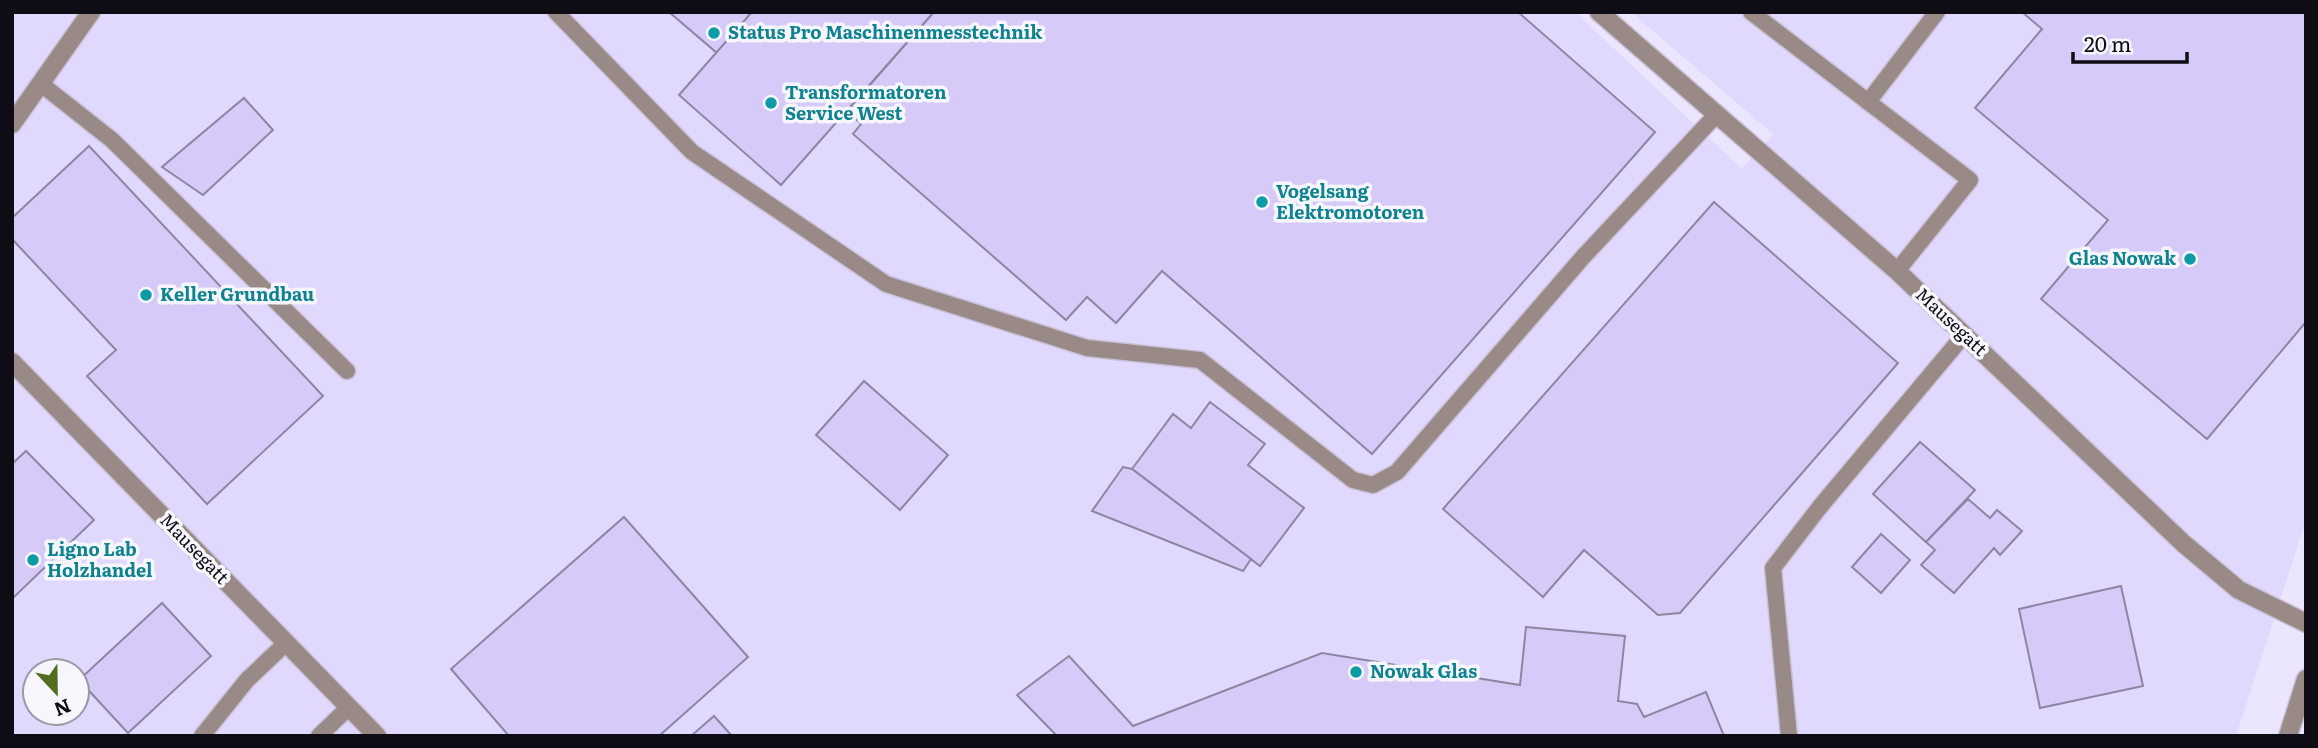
<svg xmlns="http://www.w3.org/2000/svg" width="2318" height="748" viewBox="0 0 2318 748" font-family="Literata,serif">
<rect width="100%" height="100%" fill="#ebe5fe"/>
<path fill="#e1d8fd" fill-rule="evenodd" d="M12,12H1575L1742,169L1773,134L1631,12H2306V520L2236,736H12ZM35,671H77V713H35Z"/>
<g fill="#d6cbf8" stroke="#8d86a2" stroke-width="2">
<polygon points="669,12 752,12 717,53"/>
<polygon points="752,12 934,12 781,185 679,95"/>
<polygon points="934,12 1518,12 1655,132 1372,454 1162,271 1116,323 1087,297 1066,320 853,134 861,124 847,111"/>
<polygon points="2022,12 2306,12 2306,322 2207,439 2041,299 2108,220 1975,108 2042,29"/>
<polygon points="244,98 273,130 203,195 162,167"/>
<polygon points="89,146 323,396 207,504 87,376 116,350 12,239 12,218"/>
<polygon points="1714,202 1898,363 1680,613 1658,615 1584,550 1543,597 1443,509"/>
<polygon points="864,381 948,455 900,510 816,435"/>
<polygon points="1210,402 1265,444 1248,465 1304,508 1260,566 1132,469 1173,414 1191,428"/>
<polygon points="1920,442 1975,490 1926,542 1873,494"/>
<polygon points="26,451 94,520 12,599 12,464"/>
<polygon points="1123,467 1132,469 1251,559 1243,571 1092,511"/>
<polygon points="1968,499 1990,518 1997,510 2022,531 2000,555 1994,548 1954,593 1921,565 1935,550 1926,542"/>
<polygon points="624,517 748,657 659,736 509,736 451,669"/>
<polygon points="1881,534 1910,560 1881,593 1852,567"/>
<polygon points="2121,586 2143,686 2040,708 2019,609"/>
<polygon points="162,603 211,656 128,733 79,680"/>
<polygon points="1526,627 1625,636 1618,701 1637,704 1644,717 1706,692 1724,736 1057,736 1017,695 1069,656 1133,726 1322,653 1520,685"/>
<polygon points="714,716 732,736 691,736"/>
</g>
<g fill="none" stroke-linecap="round" stroke-linejoin="round">
<defs>
<g id="service">
<polyline points="556,12 692,152 886,284 1087,348 1200,360 1353,480 1373,485 1397,472 1583,257 1717,114"/>
<polyline points="1751,12 1970,180 1897,271"/>
<polyline points="41,84 112,140 347,371"/>
<polyline points="1868,102 1937,12"/>
<polyline points="202,736 247,680 285,644"/>
<polyline points="319,736 349,707"/>
<polyline points="1789,736 1773,568 1819,508 1964,335"/>
</g>
<g id="minor">
<polyline points="1599,12 1897,271 2184,544 2239,590 2306,623"/>
<polyline points="12,124 91,12"/>
<polyline points="12,362 377,736"/>
</g>
<polyline id="tertiary" points="2288,736 2306,679"/>
</defs>
<use href="#service" stroke="#c8c2d9" stroke-width="19"/>
<use href="#minor" stroke="#c8c2d9" stroke-width="21"/>
<use href="#tertiary" stroke="#c8c2d9" stroke-width="21"/>
<use href="#service" stroke="#998a87" stroke-width="16"/>
<use href="#minor" stroke="#998a87" stroke-width="18"/>
<use href="#tertiary" stroke="#998a87" stroke-width="18"/>
</g>
<g fill="#0f9aa8" stroke="#f7f6fc" stroke-width="2.5">
<circle cx="714" cy="33" r="7"/>
<circle cx="771" cy="103" r="7"/>
<circle cx="1262" cy="202" r="7"/>
<circle cx="2190" cy="259" r="7"/>
<circle cx="146" cy="295" r="7"/>
<circle cx="33" cy="560" r="7"/>
<circle cx="1356" cy="672" r="7"/>
</g>
<g text-anchor="middle" stroke-width="7" stroke-linejoin="round" paint-order="stroke">
<g font-size="18" font-weight="bold" fill="#0d838f" stroke="#f7f6fc" text-anchor="start">
<text x="728" y="39">Status Pro Maschinenmesstechnik</text>
<text x="785" y="99">Transformatoren<tspan x="785" dy="21">Service West</tspan></text>
<text x="1276" y="198">Vogelsang<tspan x="1276" dy="21">Elektromotoren</tspan></text>
<text x="2176" y="265" text-anchor="end">Glas Nowak</text>
<text x="160" y="301">Keller Grundbau</text>
<text x="47" y="556">Ligno Lab<tspan x="47" dy="21">Holzhandel</tspan></text>
<text x="1370" y="678">Nowak Glas</text>
</g>
<g font-size="18" fill="#0e0c15" stroke="#f7f6fc">
<text transform="translate(1951 322) rotate(43)" y="6">Mausegatt</text>
<text transform="translate(194 549) rotate(46)" y="6">Mausegatt</text>
</g>
</g>
<rect width="2318" height="748" fill="none" stroke="#0e0c15" stroke-width="28"/>
<g transform="translate(56 692) rotate(158)"><circle r="33" fill="#f7f6fc" stroke="#9a98a0" stroke-width="2"/>
<path d="M0-5L12 26L0 18L-12 26Z" fill="#536d1f"/>
<text y="-10" font-size="19" font-weight="bold" text-anchor="middle" fill="#0e0c15">N</text>
</g>
<path d="M2073 52v10h114v-10" fill="none" stroke="#0e0c15" stroke-width="3.5"/>
<text x="2084" y="52" font-size="21" fill="#0e0c15" stroke="#f7f6fc" stroke-width="5" paint-order="stroke">20 m</text>
</svg>
